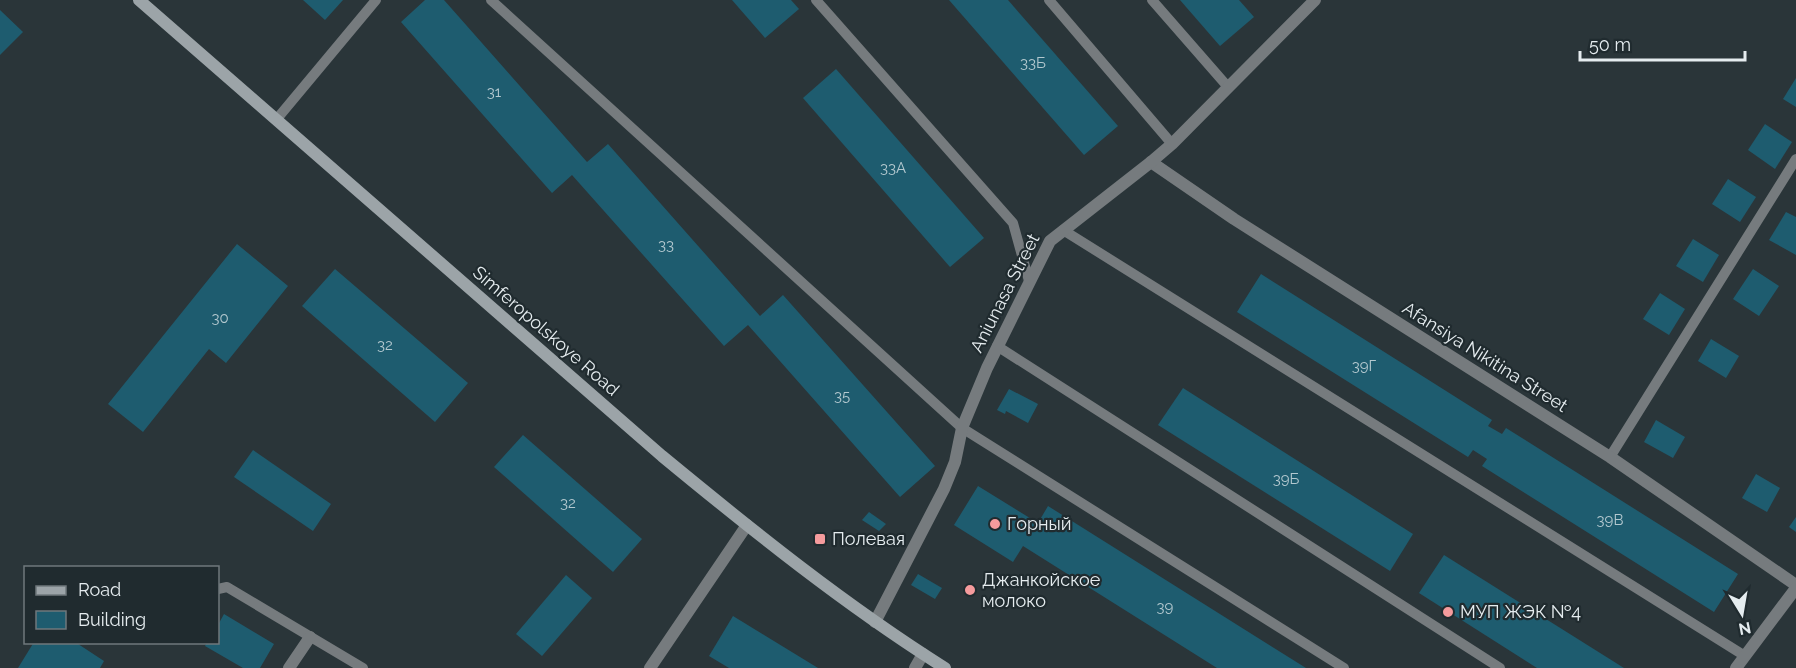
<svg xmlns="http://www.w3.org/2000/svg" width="1796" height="668" viewBox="0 0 1796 668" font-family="Raleway,sans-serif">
<rect width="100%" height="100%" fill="#2a3539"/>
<g fill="#1e5c6f">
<polygon points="303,0 343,0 325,20"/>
<polygon points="425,0 444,0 587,162 608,144 760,316 783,295 935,466 900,497 748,325 724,346 572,175 552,193 401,22"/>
<polygon points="732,0 791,0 799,9 765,38"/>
<polygon points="949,0 1008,0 1118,126 1084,155"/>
<polygon points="1180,0 1239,0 1254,17 1220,46"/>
<polygon points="0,10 23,32 0,55"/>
<polygon points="836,69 984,238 950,267 803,98"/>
<polygon points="1796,78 1796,107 1783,99"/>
<polygon points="1765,124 1792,142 1775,169 1748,150"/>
<polygon points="1728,179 1756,197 1740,222 1712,204"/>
<polygon points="1786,212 1796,217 1796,255 1769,240"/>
<polygon points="1693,239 1719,255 1703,282 1676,266"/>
<polygon points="237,244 288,286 226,363 209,349 143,432 108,404"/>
<polygon points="335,269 468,383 435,422 302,306"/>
<polygon points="1753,269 1779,286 1759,316 1733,299"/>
<polygon points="1261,274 1492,420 1488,426 1502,434 1506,428 1738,574 1714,612 1482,466 1487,459 1473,450 1468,457 1237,312"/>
<polygon points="1660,293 1685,309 1669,335 1643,319"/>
<polygon points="1711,339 1739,356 1726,378 1698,361"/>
<polygon points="1183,388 1413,534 1390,571 1158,425"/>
<polygon points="1009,389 1038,404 1028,423 1006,411 1005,414 997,410"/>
<polygon points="1656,420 1685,437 1673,458 1644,442"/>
<polygon points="523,435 642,539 613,572 494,467"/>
<polygon points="253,450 331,504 313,531 234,477"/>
<polygon points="1756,474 1780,488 1767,512 1742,498"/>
<polygon points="978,486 1038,523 1048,506 1306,668 1217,668 1023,546 1013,562 954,525"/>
<polygon points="869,512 886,524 879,531 862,520"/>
<polygon points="1796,517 1796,532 1789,527"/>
<polygon points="1444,555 1624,668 1537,668 1419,593"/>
<polygon points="918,574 942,588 935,599 911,585"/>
<polygon points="566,575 592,598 542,656 516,634"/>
<polygon points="970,583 976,587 970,597 964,593"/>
<polygon points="224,614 274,644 260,668 243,668 205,646 207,642 218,642 218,625"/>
<polygon points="733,616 818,668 729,668 709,656"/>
<polygon points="34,642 75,642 104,661 100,668 18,668"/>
</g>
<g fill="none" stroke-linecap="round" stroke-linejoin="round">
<g stroke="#767b7e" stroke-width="10">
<polyline points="491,0 962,428 1344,668"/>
<polyline points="816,0 1013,223 1029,281"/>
<polyline points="1049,0 1172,144"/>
<polyline points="1152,0 1228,87"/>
<polyline points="276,120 376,0"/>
<polyline points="1063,230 1745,656"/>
<polyline points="997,346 1500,668"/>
<polyline points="1610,457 1796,159"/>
<polyline points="218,589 227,587 363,668"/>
</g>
<g stroke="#767b7e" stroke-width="12">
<polyline points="1151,162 1234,219 1610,457 1796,585"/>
<polyline points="875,622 944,489 955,462 962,428 987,368 1050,241 1151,162 1172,144 1315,0"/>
<polyline points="289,668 310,637"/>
<polyline points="650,668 747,525"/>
<polyline points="915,668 923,654"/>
<polyline points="1736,668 1796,588"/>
</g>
<path stroke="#9ca4a8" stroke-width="12" d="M139,0L662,456C753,531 845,605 945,668"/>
</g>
<g fill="#f59b9d" stroke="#202b2f" stroke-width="2">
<circle cx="995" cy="524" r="6"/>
<rect x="814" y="533" width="12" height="12" rx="3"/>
<circle cx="970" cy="590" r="6"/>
<circle cx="1448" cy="612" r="6"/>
</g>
<g text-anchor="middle" stroke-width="4.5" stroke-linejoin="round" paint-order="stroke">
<g font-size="15" fill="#b3c8cf">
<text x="1033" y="68">33Б</text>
<text x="494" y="97">31</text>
<text x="893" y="173">33А</text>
<text x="666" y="250">33</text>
<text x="220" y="323">30</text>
<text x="385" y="350">32</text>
<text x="1364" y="371">39Г</text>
<text x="842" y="401">35</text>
<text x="1286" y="484">39Б</text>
<text x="568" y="508">32</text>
<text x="1610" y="525">39В</text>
<text x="1165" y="612">39</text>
</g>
<g font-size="18" fill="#e5ecef" stroke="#202b2f">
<text transform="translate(1005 293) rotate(-63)" y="6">Aniunasa Street</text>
<text transform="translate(546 331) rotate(41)" y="6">Simferopolskoye Road</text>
<text transform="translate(1485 357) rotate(32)" y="6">Afansiya Nikitina Street</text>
</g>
<g font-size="18" fill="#e5ecef" stroke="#202b2f" text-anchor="start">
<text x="1007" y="530">Горный</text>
<text x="832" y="545">Полевая</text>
<text x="982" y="586">Джанкойское<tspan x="982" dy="21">молоко</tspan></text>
<text x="1460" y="618">МУП ЖЭК №4</text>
</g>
</g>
<rect x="24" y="566" width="195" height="78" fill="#202b2f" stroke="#6f787c" stroke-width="1.5"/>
<rect x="36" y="586" width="30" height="9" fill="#9ca4a8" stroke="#6f787c" stroke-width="1.5"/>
<text x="78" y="596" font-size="18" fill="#e5ecef">Road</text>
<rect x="36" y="611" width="30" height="18" fill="#1e5c6f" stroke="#6f787c" stroke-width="1.5"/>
<text x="78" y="626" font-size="18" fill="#e5ecef">Building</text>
<g transform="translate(1742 614) rotate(169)" stroke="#202b2f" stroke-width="4.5" paint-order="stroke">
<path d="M0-4.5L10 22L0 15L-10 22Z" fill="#e5ecef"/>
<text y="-9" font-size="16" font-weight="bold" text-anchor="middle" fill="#e5ecef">N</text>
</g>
<path d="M1580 51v9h165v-9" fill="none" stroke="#e5ecef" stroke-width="3"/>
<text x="1589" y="51" font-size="18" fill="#e5ecef" stroke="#202b2f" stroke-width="4.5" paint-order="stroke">50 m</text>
</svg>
